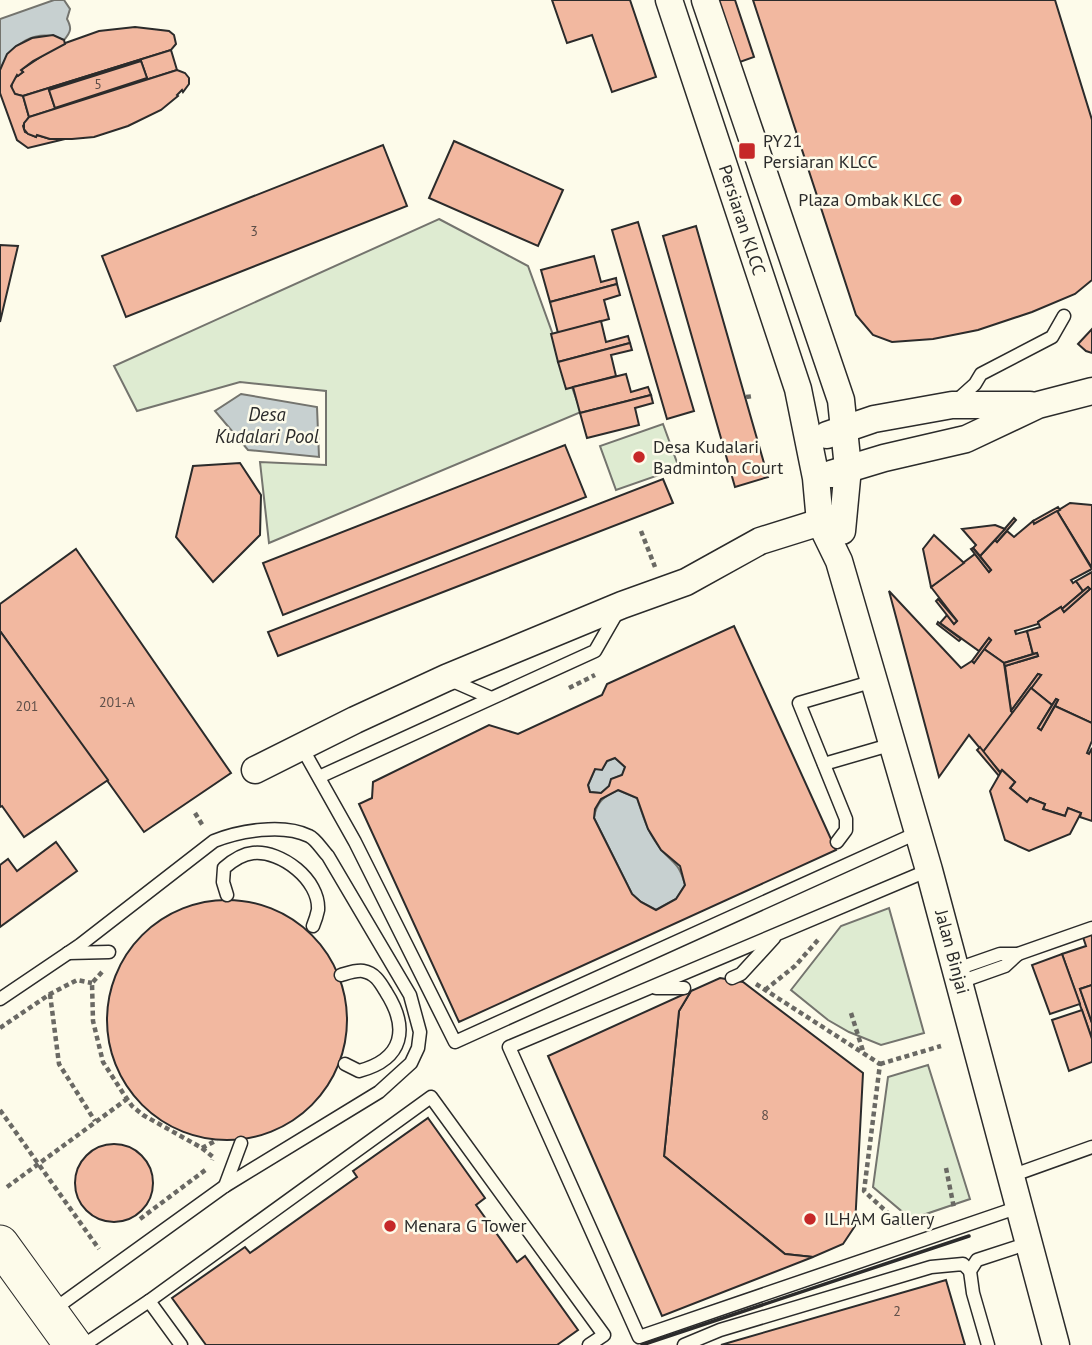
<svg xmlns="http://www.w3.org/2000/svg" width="1092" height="1345" viewBox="0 0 1092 1345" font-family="'PT Sans',sans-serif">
<rect width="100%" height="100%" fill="#fdfbea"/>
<g fill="#deebd1" stroke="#74746e" stroke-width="2">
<polygon points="439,219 528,266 581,412 269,543 260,462 326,465 326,391 240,382 137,411 114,366"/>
<polygon points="663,424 679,468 616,490 600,446"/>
<polygon points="889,908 924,1033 881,1045 849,1032 828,1020 791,990 841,926"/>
<polygon points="928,1065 970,1199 911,1219 873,1187 888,1077"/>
</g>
<g fill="#c7d0d0" stroke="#74746e" stroke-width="2">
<path d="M54,0H64L70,9L67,19C72,28 71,32 64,40C37,27 10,44 0,70V19Z"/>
<polygon points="241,394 317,407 319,457 248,450 215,411"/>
<polygon points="615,758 625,767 622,775 612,779 609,786 601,793 590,792 588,785 595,769 602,769 607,761"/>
<path d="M618,790L637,798C643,816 648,834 661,849C674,865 679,862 685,885L676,899L656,910L641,902L632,894L594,818C596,802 604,796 618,790Z"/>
</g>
<g fill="#f2b8a0" stroke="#2b2b2b" stroke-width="2" fill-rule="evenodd">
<polygon points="552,0 630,0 656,77 612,92 592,35 567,43"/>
<polygon points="716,0 735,0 754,57 737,63"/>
<polygon points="753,0 1055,0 1092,120 1092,280 1075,294 1032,312 978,330 933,339 892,342 873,335 856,315"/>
<polygon points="135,27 169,31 174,35 176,44 171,50 23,96 15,94 11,89 13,79 23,72 21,70 57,46 99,31"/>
<polygon points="53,35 64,40 65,44 33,61 21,70 23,72 18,76 17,75 11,86 15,94 23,96 29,117 23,126 25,132 36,137 37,135 50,139 65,139 28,148 17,140 0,93 0,70 7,54 16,46 32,38"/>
<path d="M171,50L177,70L29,117L23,96ZM141,61L147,78L55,108L49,90Z"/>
<polygon points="141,61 147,78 55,108 49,90"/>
<polygon points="177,70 185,73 189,78 189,84 183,92 182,90 177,95 178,96 161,110 128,126 94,137 72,139 50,139 37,135 36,137 28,134 24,129 24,123 29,117"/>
<polygon points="454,141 563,190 538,246 429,198"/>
<polygon points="383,145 407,206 126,317 102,256"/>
<polygon points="638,222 694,411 667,419 612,230"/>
<polygon points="696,226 768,477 735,487 663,236"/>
<polygon points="0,245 18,246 0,322"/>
<polygon points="594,256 601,282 616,278 617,284 550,302 541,270"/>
<polygon points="617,284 620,295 604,300 609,319 558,333 550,302"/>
<polygon points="601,321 606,342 628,336 630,343 558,362 551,334"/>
<polygon points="1092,329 1092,353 1086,351 1078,344"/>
<polygon points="630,343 632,350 611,355 616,376 566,389 558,362"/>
<polygon points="626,374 631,392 648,387 651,395 580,413 573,387"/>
<polygon points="651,395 653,403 635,408 639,425 587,438 580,413"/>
<polygon points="565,445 586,497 283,615 263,563"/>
<polygon points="240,463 261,495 260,535 213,582 176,537 193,466"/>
<polygon points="663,479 673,503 278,656 268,632"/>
<polygon points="1070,503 1092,505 1092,568 1057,511"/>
<polygon points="1058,507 1060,510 1034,524 1033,521"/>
<polygon points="1057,511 1092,569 1071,580 1073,583 1076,581 1083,591 1062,609 1061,607 1038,622 1038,624 1015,631 1016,634 1027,631 1033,654 1004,663 984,649 991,640 989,638 979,651 940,623 947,615 954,624 957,621 931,587 975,554 989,572 991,570 980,556 995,540 997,542 1007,531 1014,537 1033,521 1034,524"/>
<polygon points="1014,518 1016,520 997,542 995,540"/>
<polygon points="995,525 1005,529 980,556 973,548 976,545 962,529"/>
<polygon points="934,535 964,563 931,587 923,549"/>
<polygon points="973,548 991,570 989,572 971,549"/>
<polygon points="76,549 231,773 144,832 0,631 0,604"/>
<polygon points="1092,572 1092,723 1055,706 1058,700 1056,699 1052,705 1031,688 1041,675 1038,674 1011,711 1005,666 1038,656 1037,653 1033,654 1027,631 1040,627 1038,622 1061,607 1064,612 1090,589 1088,587 1083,591 1076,581"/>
<polygon points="1088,587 1090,589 1064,612 1062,609"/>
<polygon points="889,591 961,668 972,661 974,663 984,649 1004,663 1011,711 1013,713 983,752 969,735 939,777"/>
<polygon points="938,599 957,621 954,624 936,601"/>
<polygon points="938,622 961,639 959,641 937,624"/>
<path d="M734,626L836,850L459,1022L359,804L372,798L373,782L489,725L518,734L602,695L607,684ZM615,758L625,767L622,775L611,779L609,786L601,793L590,792L588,785L595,769L602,770L607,761ZM618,790L637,798L648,829L661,850L680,866L685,885L676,899L656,910L641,902L632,894L594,818L595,809L601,799Z"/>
<polygon points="0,631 108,780 24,837 2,806 0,807"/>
<polygon points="989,638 991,640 974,663 972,661"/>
<polygon points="1037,653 1038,656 1005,666 1004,663"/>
<polygon points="1038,674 1041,675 1013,713 1011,711"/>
<polygon points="1031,688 1052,705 1038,728 1041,730 1055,706 1092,723 1092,741 1087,753 1089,754 1092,748 1092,821 1080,817 1081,813 1068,808 1065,816 1043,809 1045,804 1030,798 1027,802 1010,788 1015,782 1002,770 1000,772 983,752"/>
<polygon points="1056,699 1058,700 1041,730 1038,728"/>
<polygon points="980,747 1001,774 999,776 977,750"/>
<polygon points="1002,770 1015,782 1010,788 1027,802 1030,798 1045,804 1043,809 1065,816 1068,808 1081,813 1070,834 1029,851 1005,840 990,791"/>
<polygon points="56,842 77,871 0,927 0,865 8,859 17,871"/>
<circle cx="227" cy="1020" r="120"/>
<polygon points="1092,930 1092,985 1080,989 1092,1023 1092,1039 1062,954 1086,946 1082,934"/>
<polygon points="1062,954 1080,1004 1050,1014 1032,965"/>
<polygon points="720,978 743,982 863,1073 855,1226 843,1244 813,1257 785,1254 664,1156 679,1011 691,991"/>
<polygon points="1092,985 1092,1023 1080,989"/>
<polygon points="691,991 679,1011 664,1156 785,1254 813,1257 662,1316 548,1056"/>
<polygon points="1082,1010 1092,1039 1092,1062 1069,1071 1052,1020"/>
<polygon points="428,1118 485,1198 476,1205 517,1262 525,1256 578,1330 557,1345 206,1345 172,1298 245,1247 250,1253 357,1177 353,1171"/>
<circle cx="114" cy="1183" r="39"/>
<polygon points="946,1280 965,1345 721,1345 731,1342"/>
</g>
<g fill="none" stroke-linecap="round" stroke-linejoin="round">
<defs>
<g id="service">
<polyline points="955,402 975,384 981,374 1052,337 1064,316"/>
<polyline points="448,679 489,697"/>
<polyline points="301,746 355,842 455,1042 919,832"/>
<polyline points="824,764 893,744"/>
<polyline points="319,777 595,651 618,611"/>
<polyline points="837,842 846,830 846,819 799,703 874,681"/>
<polyline points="929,870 509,1047 639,1337 1019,1207"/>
<path d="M227,895L223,882L224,868C232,861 242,854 253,853C281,850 320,880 318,910C317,915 315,921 313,926"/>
<polyline points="68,953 109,952"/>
<polyline points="957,969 1000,954 1018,954 1092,928"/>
<path d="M341,975C348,973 356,970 363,971C375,973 380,982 386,992C409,1028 404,1059 359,1071L345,1064"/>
<polyline points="732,978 741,974 774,938"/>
<polyline points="960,982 1005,966 1018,954"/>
<polyline points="656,988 684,988"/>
<path d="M0,999L80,945L214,841C239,831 283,823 309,836C316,839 322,850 328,856L410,995L420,1032L418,1048L411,1063L379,1092L225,1186L53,1310"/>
<polyline points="1011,1176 1092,1147"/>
<polyline points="225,1186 241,1143"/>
<polyline points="149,1301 431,1097 604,1335 589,1345"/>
<polyline points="84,1345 149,1301 181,1345"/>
<polyline points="684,1345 720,1330 931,1267 963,1264 970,1271"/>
<polyline points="988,1345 973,1293 970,1271 977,1260 1029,1243"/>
</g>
<g id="minor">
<polyline points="669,0 798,389 816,478 820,522 839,561 929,870 1056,1345"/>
<polyline points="705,0 841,400 848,468 842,531"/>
<polyline points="827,435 874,419 952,405 1030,405"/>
<polyline points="831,474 884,458 966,439 1038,405 1092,391"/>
<polyline points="255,770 355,720 446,678 622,605 686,582 760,541 843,515"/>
</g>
<polyline id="secondary" points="0,1244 73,1345"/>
</defs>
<use href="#service" stroke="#2b2b2b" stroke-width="15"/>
<use href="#minor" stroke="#2b2b2b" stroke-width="29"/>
<use href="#secondary" stroke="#2b2b2b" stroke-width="39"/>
<g stroke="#6a6964" stroke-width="4.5" stroke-dasharray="5 3.5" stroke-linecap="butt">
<polyline points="746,397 754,396"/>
<polyline points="641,531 655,567"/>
<polyline points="569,688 595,675"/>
<polyline points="195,813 203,826"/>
<polyline points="102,972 92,983 93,1021 103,1062 123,1093 132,1106 143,1115 202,1148 217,1140"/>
<polyline points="756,984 880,1064 864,1191 902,1226"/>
<polyline points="765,990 795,966 818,940"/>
<polyline points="50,994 59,1064 95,1121"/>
<polyline points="851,1013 863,1051"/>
<polyline points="0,1028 50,994 77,980 92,983"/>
<polyline points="880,1064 941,1046"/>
<polyline points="0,1110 99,1249"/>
<polyline points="202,1148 213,1157 212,1160"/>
<polyline points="946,1168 954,1208"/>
<polyline points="7,1187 127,1099"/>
<polyline points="140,1219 208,1168"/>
</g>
<use href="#service" stroke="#fdfbea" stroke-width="12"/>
<use href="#minor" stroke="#fdfbea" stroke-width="26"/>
<use href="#secondary" stroke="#fdfbea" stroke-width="37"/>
<polyline stroke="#2b2b2b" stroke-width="3.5" points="642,1345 969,1236"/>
</g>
<g fill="#c62828" stroke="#fdfbea" stroke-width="2.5">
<rect x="738" y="142" width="18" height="18" rx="3.5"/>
<circle cx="956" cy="200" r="7"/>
<circle cx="639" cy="457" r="7"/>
<circle cx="810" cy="1219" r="7"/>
<circle cx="390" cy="1226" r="7"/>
</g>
<g text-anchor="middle" stroke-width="5" stroke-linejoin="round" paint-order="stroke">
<g font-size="14" fill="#5d4e48">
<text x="98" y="89">5</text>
<text x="254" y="236">3</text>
<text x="117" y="707">201-A</text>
<text x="27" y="711">201</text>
<text x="765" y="1120">8</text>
<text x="897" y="1316">2</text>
</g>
<g font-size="18" fill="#2b2b2b" stroke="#fdfbea" text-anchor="start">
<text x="763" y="147">PY21<tspan x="763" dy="21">Persiaran KLCC</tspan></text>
<text x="942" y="206" text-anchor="end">Plaza Ombak KLCC</text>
<text x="653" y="453">Desa Kudalari<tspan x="653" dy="21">Badminton Court</tspan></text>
<text x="824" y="1225">ILHAM Gallery</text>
<text x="404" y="1232">Menara G Tower</text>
</g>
<g font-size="18" fill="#2b2b2b" stroke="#fdfbea">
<text transform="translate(742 220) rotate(72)" y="6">Persiaran KLCC</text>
<text transform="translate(952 952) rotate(75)" y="6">Jalan Binjai</text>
</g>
<g font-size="19" font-style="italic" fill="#2b2b2b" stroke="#fdfbea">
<text x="267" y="421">Desa<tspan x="267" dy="22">Kudalari Pool</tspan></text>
</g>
</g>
</svg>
